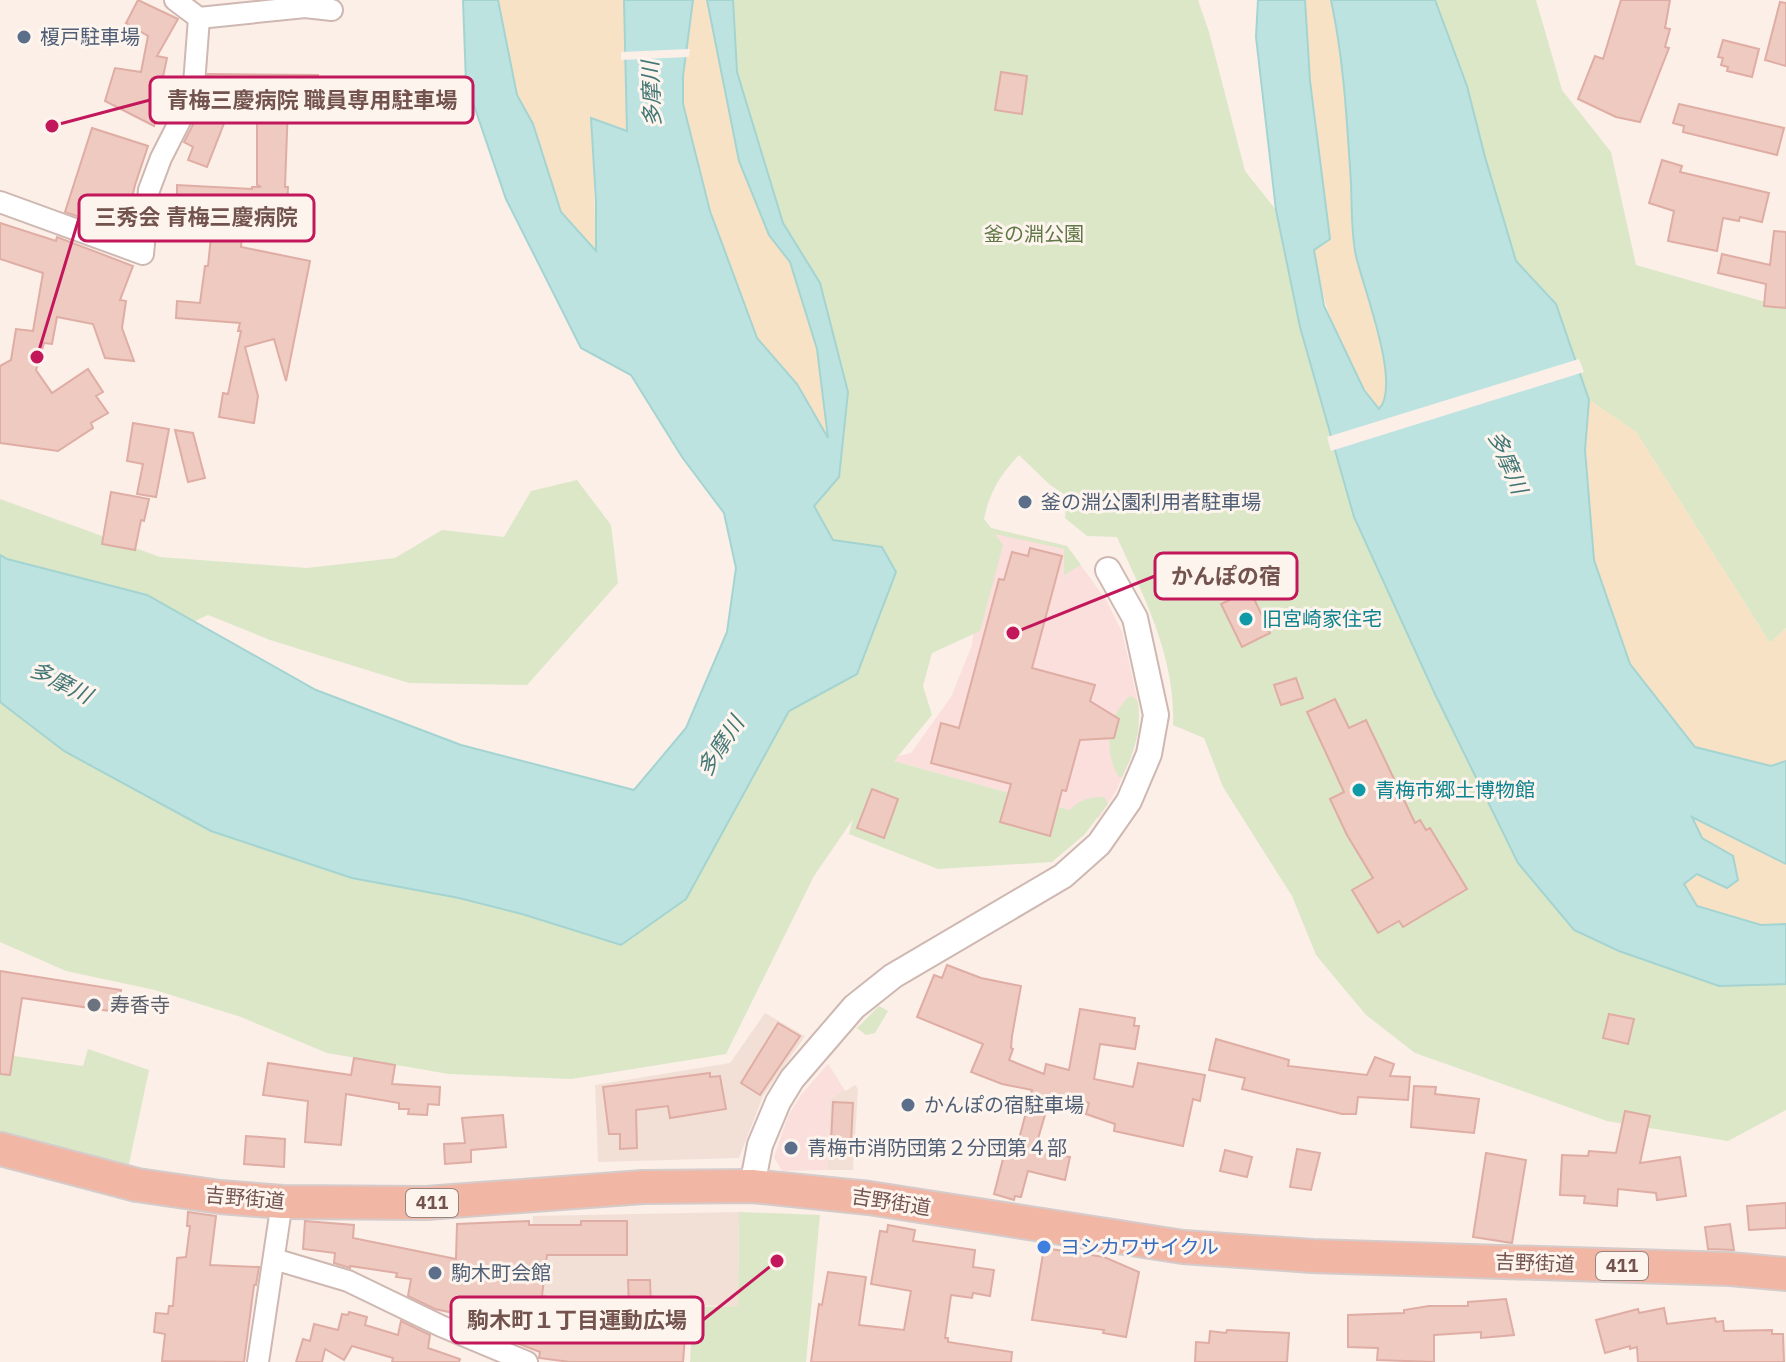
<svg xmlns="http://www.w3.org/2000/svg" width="1786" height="1362" viewBox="0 0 1786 1362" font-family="'IBM Plex Sans','Noto Sans JP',sans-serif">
<rect width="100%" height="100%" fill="#fbefe8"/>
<g fill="#f2e0d7">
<polygon points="765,1013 805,1036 763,1096 739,1158 598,1162 595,1085 730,1063"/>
<polygon points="855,1085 858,1089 853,1170 827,1170 830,1100 844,1089 846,1091"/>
<polygon points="739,1212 738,1306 590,1303 528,1292 533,1216"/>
</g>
<g fill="#fadfdc">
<polygon points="985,527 1067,546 1106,600 1122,632 1139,707 1138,734 1131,757 1116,791 1099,818 887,759 911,753 951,697 972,645"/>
<polygon points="828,1064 844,1089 830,1100 827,1170 782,1171 774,1157 788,1116 801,1095"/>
</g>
<g fill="#dbe7c7">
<path d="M733,0H1198L1209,32L1245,171L1276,210L1300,327L1434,692L1518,863L1574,930L1619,951L1719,986L1786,984V1110L1728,1141L1607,1121L1415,1053L1366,1015L1316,955L1292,896L1223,787L1204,738L1173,725C1176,658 1144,597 1117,537L1087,536L1065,518L1067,496L1050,485L1019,455C999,477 990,491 984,519L991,528L1067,546L1081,565L1064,575V549L995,534L1003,545L980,631L932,653L923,686L932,715L894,761L1070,810C1080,799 1090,797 1104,797L1108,804L1084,835L1052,862L938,869L849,834L853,819L814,876L726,1054L571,1079L449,1074L327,1053L241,1017L155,990L66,971L0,942V702L64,751L352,878L459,898L522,914L758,769L789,711L857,674L881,547L833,540L814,506L839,476L820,283L783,223L737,72Z"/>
<polygon points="1435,0 1536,0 1562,90 1611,152 1636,265 1786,308 1786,628 1770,643 1636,432 1589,400 1556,305 1516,261 1485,157 1467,86"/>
<polygon points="577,480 611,525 618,583 527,685 409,683 270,640 208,615 195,621 147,595 7,559 0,555 0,499 160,557 307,568 395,558 442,530 504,537 531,491"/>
<path d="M1130,696L1137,700C1143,727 1134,753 1122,777H1119C1103,752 1107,716 1130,696Z"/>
<polygon points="879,1006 888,1011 875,1033 866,1035 857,1028"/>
<polygon points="88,1049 149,1070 129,1164 116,1168 0,1138 0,1054 83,1066"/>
<polygon points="739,1212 820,1215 806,1362 690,1362 693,1307 738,1306"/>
</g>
<g fill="#f7e2c5">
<polygon points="498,0 624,0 627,131 592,118 596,252 561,212 533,124 517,95"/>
<polygon points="693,0 707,0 739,161 769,235 790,262 817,349 829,440 797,384 757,338 711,211 683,104 683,76"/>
<path d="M1305,0H1331C1344,60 1347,122 1351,183C1352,207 1351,233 1356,256C1363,288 1402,385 1379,410C1348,370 1320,302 1314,252C1310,216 1319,178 1318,141C1316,95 1299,47 1305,0Z"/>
<polygon points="1589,400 1636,432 1770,643 1786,628 1786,761 1771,766 1695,747 1630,664 1594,560 1585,450"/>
<polygon points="1691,816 1786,864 1786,924 1761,925 1697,906 1684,883 1697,874 1727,888 1733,856 1702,838"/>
</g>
<g fill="#bde3e1" stroke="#a4d4d1" stroke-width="2">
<polygon points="463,0 498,0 517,95 533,124 561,212 596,251 596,201 591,118 627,131 624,0 693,0 683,76 683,104 710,211 757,338 797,384 828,438 817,349 790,262 769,235 739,161 707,0 733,0 737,72 783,223 820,283 848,392 839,477 814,506 833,540 882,547 896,572 857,674 789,711 686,899 621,945 522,914 459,898 352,878 211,831 64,751 0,702 0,555 7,559 147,595 316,690 461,745 634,790 686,728 727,632 736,568 724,513 682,457 631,375 581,348 506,199 466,82"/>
<path d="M1258,0H1305L1310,81L1330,239L1314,250L1324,306L1364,390L1379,409C1402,385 1363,287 1356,256C1351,233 1352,206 1351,183C1347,122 1344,60 1331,0H1435L1467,86L1485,157L1516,261L1556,304L1589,400L1585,450L1594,560L1630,664L1695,747L1771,766L1786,761V864L1692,817L1702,838L1733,856L1738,880L1727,888L1697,874L1684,884L1697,906L1761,925L1786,924V984L1719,986L1619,951L1574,930L1518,863L1434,692L1354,517L1300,327L1276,210L1256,37Z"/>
</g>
<g fill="#fbefe8">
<polygon points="690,49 689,57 621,60 621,52"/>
<polygon points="1579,359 1584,372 1331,451 1327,437"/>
</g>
<g fill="#eecac1" stroke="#dfada3" stroke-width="2">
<polygon points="138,0 178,19 157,56 167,58 161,86 166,87 154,126 105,101 115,68 141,72 148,36 126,23"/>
<polygon points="1621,0 1670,0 1665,28 1670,29 1665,47 1669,48 1640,122 1616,117 1578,99 1595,56 1603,59"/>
<polygon points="1780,2 1786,3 1786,66 1765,60"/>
<polygon points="1723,40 1759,49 1752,77 1727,71 1728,67 1721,65 1723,58 1718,57"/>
<polygon points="1001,72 1027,76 1022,114 995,110"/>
<polygon points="208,74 318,75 318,105 288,105 285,187 288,187 287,213 244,211 241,247 310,261 286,381 274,339 245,347 258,396 254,423 219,417 223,393 228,394 241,331 238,331 240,323 176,318 177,301 200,303 205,266 208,266 214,207 177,203 177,185 252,189 252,187 261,187 257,185 257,121 225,121 207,167 188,160 193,147 184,142 199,113 206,90 209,91"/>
<polygon points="1679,104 1784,128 1777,155 1683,132 1684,126 1673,123"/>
<polygon points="92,128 148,146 135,185 129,210 134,212 134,216 127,234 65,212"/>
<polygon points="1662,160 1682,166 1680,172 1769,193 1762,222 1740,217 1739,221 1723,218 1717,251 1668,241 1674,211 1649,203"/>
<polygon points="0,223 56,241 57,237 133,266 120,300 126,301 122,328 134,361 105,358 93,324 57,317 52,344 44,343 36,370 52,393 88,369 103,392 96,396 108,413 91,423 93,428 58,451 0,443 0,366 11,360 16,329 33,331 43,273 0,259"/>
<polygon points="1774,231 1786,232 1786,308 1764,306 1766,284 1718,273 1722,254 1770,265"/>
<polygon points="133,423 169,429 156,497 137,494 143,464 127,461"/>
<polygon points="175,430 193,433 205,478 188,482"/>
<polygon points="111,492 149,499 144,521 141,520 135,550 102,544"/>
<polygon points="1030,548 1062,556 1032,668 1095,685 1090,701 1119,719 1114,738 1080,740 1066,791 1062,790 1050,836 1000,822 1011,784 931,763 941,723 959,728 999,579 1004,580 1012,552 1028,556"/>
<polygon points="1250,590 1270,633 1242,647 1221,604"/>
<polygon points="1296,678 1303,698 1281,705 1274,685"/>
<polygon points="1335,699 1349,728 1366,720 1415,823 1420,820 1426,830 1430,828 1467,889 1403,927 1399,921 1378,933 1352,890 1373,878 1347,835 1330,799 1344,792 1307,712"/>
<polygon points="872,789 898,799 884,838 857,828"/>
<polygon points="947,965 981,978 1021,986 1012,1036 1011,1048 1013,1049 1009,1060 1044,1074 1046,1064 1069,1070 1080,1009 1135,1018 1134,1026 1139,1026 1135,1049 1100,1044 1094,1079 1133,1087 1138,1063 1205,1075 1200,1101 1193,1099 1183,1146 1114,1131 1115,1124 1086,1114 1089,1103 1056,1095 1055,1099 1050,1098 1035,1149 1070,1157 1065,1180 1028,1171 1021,1197 1015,1196 1014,1200 994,1194 1005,1151 1015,1154 1032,1090 1002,1084 971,1072 983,1044 917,1017 934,975 942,978"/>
<polygon points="0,971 121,990 117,1012 22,998 10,1075 0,1074"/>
<polygon points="1609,1014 1634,1019 1628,1044 1603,1038"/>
<polygon points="778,1023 800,1036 760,1095 741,1083"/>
<polygon points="1216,1039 1289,1060 1288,1066 1367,1075 1375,1057 1394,1064 1390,1076 1410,1077 1408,1100 1358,1097 1356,1114 1342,1114 1242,1089 1245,1078 1209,1070"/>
<polygon points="354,1058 395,1065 392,1084 440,1087 439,1105 428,1104 427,1115 408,1114 409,1109 399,1109 399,1103 346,1094 341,1145 305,1142 308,1101 263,1095 268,1063 351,1075"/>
<polygon points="710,1073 710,1077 720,1076 726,1109 670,1118 668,1106 636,1110 637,1148 620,1149 620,1134 609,1134 603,1087"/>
<polygon points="1414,1086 1436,1087 1435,1094 1479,1099 1474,1133 1411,1127"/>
<polygon points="833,1102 853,1103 851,1143 831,1142"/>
<polygon points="1625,1111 1650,1116 1640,1163 1680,1157 1686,1196 1657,1200 1656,1193 1618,1189 1617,1206 1584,1203 1585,1196 1560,1195 1562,1155 1588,1156 1589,1151 1616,1153"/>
<polygon points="503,1115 506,1147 471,1150 471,1162 445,1164 444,1144 465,1143 462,1118"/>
<polygon points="246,1136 285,1139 284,1167 244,1164"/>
<polygon points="1297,1149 1320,1153 1311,1190 1290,1187"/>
<polygon points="1225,1150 1252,1157 1247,1177 1220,1171"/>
<polygon points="1486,1153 1526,1160 1512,1243 1473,1237"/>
<polygon points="1786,1203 1786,1228 1749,1230 1747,1206"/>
<polygon points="188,1212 216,1216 210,1265 259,1267 256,1285 254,1285 244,1362 162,1361 165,1334 154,1332 156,1313 168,1314 169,1306 173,1306 177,1258 186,1257 190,1226 187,1226"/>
<polygon points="305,1221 354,1225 353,1238 456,1259 457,1224 529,1221 529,1225 581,1225 581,1221 627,1221 627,1255 547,1255 542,1296 599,1306 629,1308 628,1280 650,1280 651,1308 687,1311 683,1362 570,1362 539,1358 540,1352 501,1337 504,1324 435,1309 408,1296 411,1279 396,1277 397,1273 350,1266 350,1268 334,1263 335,1253 303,1249"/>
<polygon points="1730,1224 1734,1250 1708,1249 1705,1227"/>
<polygon points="888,1225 915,1230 913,1241 975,1250 973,1267 994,1270 990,1296 973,1293 972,1298 951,1295 945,1338 948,1338 948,1342 1012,1352 1011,1362 811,1362 819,1304 822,1305 828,1272 866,1277 859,1325 904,1330 911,1291 871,1284 880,1231 887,1232"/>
<polygon points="1044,1248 1104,1257 1139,1272 1126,1337 1103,1333 1104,1330 1032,1320"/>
<polygon points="1506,1299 1514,1335 1481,1338 1481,1332 1434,1335 1434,1362 1377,1360 1378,1348 1348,1347 1348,1315 1404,1313 1404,1310 1429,1306 1468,1306 1468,1302"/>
<polygon points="1664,1308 1667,1324 1715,1318 1716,1322 1723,1321 1724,1331 1772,1330 1772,1334 1783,1334 1784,1362 1638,1362 1637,1347 1630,1349 1630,1346 1605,1353 1596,1320 1638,1309 1639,1313"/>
<polygon points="349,1312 367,1317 365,1325 398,1335 401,1321 430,1335 428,1348 460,1359 459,1362 392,1362 393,1358 352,1346 344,1360 325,1349 322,1362 296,1362 303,1339 310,1341 314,1324 338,1330 342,1314 348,1315"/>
<polygon points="1227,1330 1289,1333 1287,1362 1195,1362 1196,1342 1209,1343 1210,1331 1226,1333"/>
</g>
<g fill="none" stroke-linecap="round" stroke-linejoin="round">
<defs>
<g id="minor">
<polyline points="175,0 199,18 305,7 332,10"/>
<polyline points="0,202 143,254 149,190 161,158 187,107 194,84 199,18"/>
<polyline points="274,1259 348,1281 441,1326 527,1362"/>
<polyline points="258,1362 282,1202"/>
</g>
<polyline id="tertiary" points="752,1186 760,1145 778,1102 792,1079 854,1007 893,976 1063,876 1099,844 1129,801 1149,754 1156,715 1135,618 1108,570"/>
<polyline id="trunk" points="0,1149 137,1185 220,1197 282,1202 426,1203 643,1187 752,1186 869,1198 1183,1247 1312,1256 1730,1269 1786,1274"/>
</defs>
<use href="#minor" stroke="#ceb8b1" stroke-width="24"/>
<use href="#tertiary" stroke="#ceb8b1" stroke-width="28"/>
<use href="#trunk" stroke="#d5cbca" stroke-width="36"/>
<use href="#minor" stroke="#fff" stroke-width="20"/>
<use href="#tertiary" stroke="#fff" stroke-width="24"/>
<use href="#trunk" stroke="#f2b6a4" stroke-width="32"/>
</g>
<g fill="#5c6f8a" stroke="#fef4ee" stroke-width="3">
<circle cx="24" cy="37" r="8"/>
<circle cx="1025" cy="502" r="8"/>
<circle cx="908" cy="1105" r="8"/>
<circle cx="791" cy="1148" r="8"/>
<circle cx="435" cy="1273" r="8"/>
</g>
<g fill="#0f9aa8" stroke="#fef4ee" stroke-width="3">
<circle cx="1246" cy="619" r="8"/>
<circle cx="1359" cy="790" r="8"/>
</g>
<circle fill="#6b7280" stroke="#fef4ee" stroke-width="3" cx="94" cy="1005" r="8"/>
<circle fill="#3f7fe0" stroke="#fef4ee" stroke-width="3" cx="1044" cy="1247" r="8"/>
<g text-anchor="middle" stroke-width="6" stroke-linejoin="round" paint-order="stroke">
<g fill="#fef4ee" stroke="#9d837e" stroke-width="2">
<rect x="406" y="1189" width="52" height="28" rx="6"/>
<rect x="1596" y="1252" width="52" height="28" rx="6"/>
</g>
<g font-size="18" font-weight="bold" fill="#73534e">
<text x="432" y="1209">411</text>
<text x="1622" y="1272">411</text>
</g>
<g font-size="20" fill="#4e5e75" stroke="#fef4ee" text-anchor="start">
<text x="40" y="44">榎戸駐車場</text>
<text x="1041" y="509">釜の淵公園利用者駐車場</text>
<text x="924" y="1112">かんぽの宿駐車場</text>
<text x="807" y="1155">青梅市消防団第２分団第４部</text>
<text x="451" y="1280">駒木町会館</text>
</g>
<g font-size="20" fill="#5f7846" stroke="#fef4ee">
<text x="1034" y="241">釜の淵公園</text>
</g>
<g font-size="20" fill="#0d838f" stroke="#fef4ee" text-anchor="start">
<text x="1262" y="626">旧宮崎家住宅</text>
<text x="1375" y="797">青梅市郷土博物館</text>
</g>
<g font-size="20" fill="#5b616d" stroke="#fef4ee" text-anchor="start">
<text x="110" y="1012">寿香寺</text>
</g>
<g font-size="20" fill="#73534e" stroke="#fef4ee">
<text transform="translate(245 1198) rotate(5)" y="7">吉野街道</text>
<text transform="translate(891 1202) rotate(9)" y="7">吉野街道</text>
<text transform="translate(1535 1263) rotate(2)" y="7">吉野街道</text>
</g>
<g font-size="20" fill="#366cbe" stroke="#fef4ee" text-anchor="start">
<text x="1060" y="1254">ヨシカワサイクル</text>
</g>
<g font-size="22" font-style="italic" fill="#427775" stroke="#fef4ee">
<text transform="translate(651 94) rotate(-92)" y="8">多摩川</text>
<text transform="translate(1508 462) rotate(67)" y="8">多摩川</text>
<text transform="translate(61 682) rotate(27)" y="8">多摩川</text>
<text transform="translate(720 746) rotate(-57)" y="8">多摩川</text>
</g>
</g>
<path fill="none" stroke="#c2185b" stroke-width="3" d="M52 126L150 100M37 357L79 218M1013 633L1155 576M777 1261L703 1320"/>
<g fill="#c2185b" stroke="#fef4ee" stroke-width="3">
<circle cx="52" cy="126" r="8"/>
<circle cx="37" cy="357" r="8"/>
<circle cx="1013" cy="633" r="8"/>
<circle cx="777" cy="1261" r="8"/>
</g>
<g fill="#fef4ee" stroke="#c2185b" stroke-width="3">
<rect x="150" y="77" width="323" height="46" rx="8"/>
<rect x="79" y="195" width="235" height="46" rx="8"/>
<rect x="1155" y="553" width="142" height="46" rx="8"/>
<rect x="451" y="1297" width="252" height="46" rx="8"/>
</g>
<g font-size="22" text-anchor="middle" font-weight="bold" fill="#73534e">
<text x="312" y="108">青梅三慶病院 職員専用駐車場</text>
<text x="196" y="225">三秀会 青梅三慶病院</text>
<text x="1226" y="584">かんぽの宿</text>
<text x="577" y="1328">駒木町１丁目運動広場</text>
</g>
</svg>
